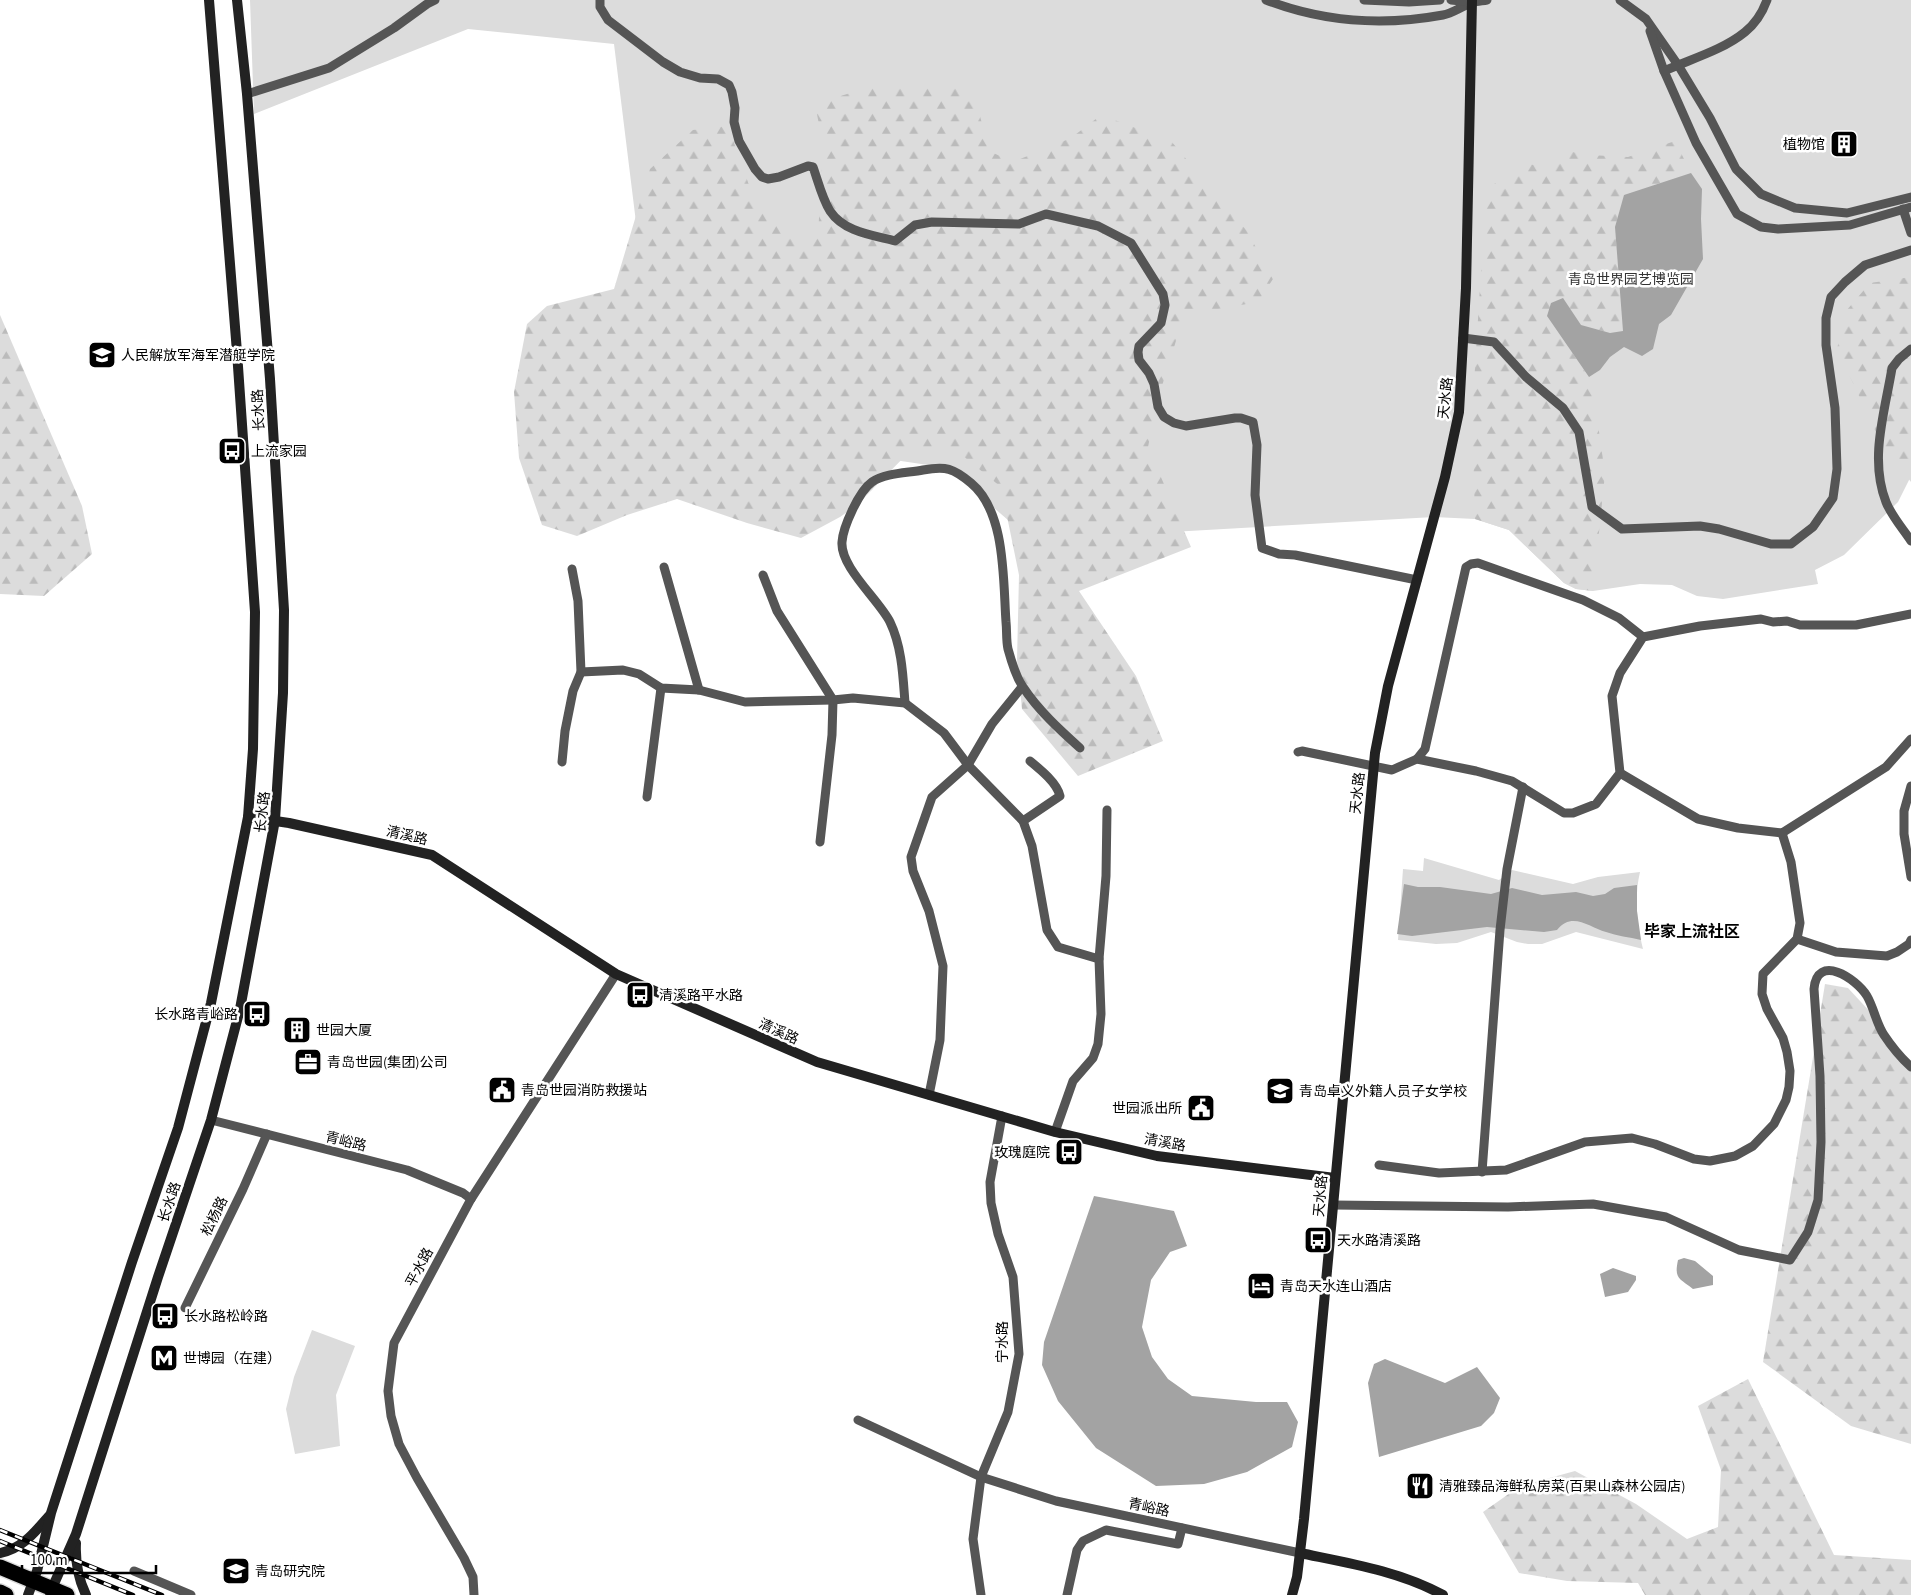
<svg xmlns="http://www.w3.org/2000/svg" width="1911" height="1595" viewBox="0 0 1911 1595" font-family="'Source Sans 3','Noto Sans SC',sans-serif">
<defs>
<pattern id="forest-firs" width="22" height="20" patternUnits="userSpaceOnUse" patternTransform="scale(1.25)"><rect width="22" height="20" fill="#dcdcdc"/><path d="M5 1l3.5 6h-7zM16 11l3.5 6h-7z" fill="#bbb"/></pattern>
</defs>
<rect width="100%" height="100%" fill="#fff"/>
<g fill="#dcdcdc">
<polygon points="250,0 1911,0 1911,476 1898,502 1844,555 1815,570 1818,584 1723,599 1697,596 1672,585 1640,584 1593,591 1576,589 1564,583 1509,530 1475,519 1434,517 1031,540 948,468 661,425 614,44 468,29 254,114"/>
<path d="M1424,858L1499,880L1512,870L1573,884L1598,877L1640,872C1634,897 1637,925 1643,949L1576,932L1542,944H1528L1517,942L1491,932L1457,943L1436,944L1398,940L1403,869L1423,871Z"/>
<polygon points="312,1330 355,1346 336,1395 340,1446 295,1454 286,1409 294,1377"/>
</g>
<g fill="url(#forest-firs)">
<polygon points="879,84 972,85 989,151 1013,162 1071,138 1101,115 1171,141 1247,231 1273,279 1258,302 1184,315 1157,402 1148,447 1191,547 1079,591 1136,676 1163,741 1078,776 1022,709 1017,660 1019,575 1001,487 957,451 914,447 857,505 840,517 801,538 747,523 677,499 627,515 577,536 542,525 519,458 514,392 527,324 547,306 614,289 650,169 693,130 728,126 755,202 799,245 818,236 823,145 815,104"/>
<polygon points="1675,141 1691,173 1624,195 1615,227 1623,331 1610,333 1547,316 1589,377 1595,403 1605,474 1593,591 1576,589 1564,583 1509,530 1475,519 1472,416 1486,190 1508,174 1529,164 1552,169 1573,152 1589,155 1628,157"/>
<polygon points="1911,277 1911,482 1881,443 1837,349 1846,311 1870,283"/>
<polygon points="0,315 82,506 92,554 44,596 0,594"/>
<polygon points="1825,984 1848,988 1873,1015 1911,1070 1911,1444 1851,1426 1763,1362"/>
<polygon points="1748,1379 1834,1555 1911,1560 1911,1595 1645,1595 1638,1583 1567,1581 1519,1573 1483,1512 1520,1486 1575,1471 1636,1504 1687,1539 1718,1527 1721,1470 1698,1406"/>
</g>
<g fill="#a3a3a3">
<polygon points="1691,173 1702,189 1701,219 1703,259 1671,315 1659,324 1653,349 1642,356 1624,347 1610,357 1600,370 1589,377 1547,316 1551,303 1563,298 1581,325 1610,333 1623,331 1615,227 1624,195"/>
<path d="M1404,884L1418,887H1440L1491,894L1512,888L1542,895L1576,892L1593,896L1605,894L1614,888L1637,885V911L1641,940C1629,937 1617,936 1606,932C1589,927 1572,911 1557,930L1544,932L1487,927L1412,936L1397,934Z"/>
<polygon points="1094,1196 1174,1211 1187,1246 1170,1252 1151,1280 1142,1327 1152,1357 1168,1379 1192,1396 1256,1402 1287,1402 1298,1422 1292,1447 1247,1472 1204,1484 1156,1486 1096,1448 1058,1401 1042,1365 1044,1342"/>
<path d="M1684,1258L1695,1261L1713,1276V1285L1693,1289C1679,1278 1674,1279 1678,1260Z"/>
<polygon points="1613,1268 1636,1276 1636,1280 1628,1292 1605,1297 1600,1274"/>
<polygon points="1385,1359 1445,1383 1477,1367 1500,1398 1494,1413 1481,1426 1379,1457 1368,1383 1374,1364"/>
</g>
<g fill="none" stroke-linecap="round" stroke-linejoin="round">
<defs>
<g id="highway">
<polyline points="0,1567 67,1595"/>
<polyline points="0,1592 6,1595"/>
</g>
</defs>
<use href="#highway" stroke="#dbdbdb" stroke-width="18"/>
<g stroke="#555" stroke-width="9">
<path d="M600,0V7L608,20L663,62L680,72L700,78L718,79L729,85L732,92L735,108L734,122L739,141L755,169L762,177L768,179L779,177L808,166L813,167C818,181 822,198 830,211C844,232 872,235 895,241L915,225L932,222L1019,224L1046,214L1098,226L1131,243L1163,294L1165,305L1161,323L1139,346L1138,352L1139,360L1149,373L1154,384L1158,407L1164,417L1174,423L1186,426L1235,418H1241L1253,422L1257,445L1255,495L1262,548L1279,554L1295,555L1417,580"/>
<path d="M1266,0C1323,22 1383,26 1443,15C1453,13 1462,6 1472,3C1476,1 1482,1 1487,0"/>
<polyline points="1364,0 1409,2 1440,0"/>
<polyline points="1451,0 1472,2"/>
<polyline points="1620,0 1646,19 1678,65 1710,118 1736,169 1761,194 1795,208 1847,213 1911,197"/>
<polyline points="1650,31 1664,71 1696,143 1737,214 1761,227 1778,229 1850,225 1911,207"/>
<path d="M1664,71C1691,59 1723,50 1745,32C1755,24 1763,11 1767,0"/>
<polyline points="247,94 329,68 394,28 427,4 435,0"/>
<polyline points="1903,209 1911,233"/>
<polyline points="1463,338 1494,342 1526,377 1563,408 1579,432 1592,507 1622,529 1700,526 1719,529 1771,544 1791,544 1813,527 1833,498 1837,469 1835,408 1826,345 1826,318 1831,297 1845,282 1865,265 1911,250"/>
<path d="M1911,349L1899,359L1892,368C1885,411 1869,459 1886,502C1891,515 1903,529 1911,541"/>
<polyline points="664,567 699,690"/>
<polyline points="763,575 777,611 833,700 832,735 820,842"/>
<polyline points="581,672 623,670 639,674 661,688 699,690 745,702 833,700 853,698 905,703 944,733 968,765 1023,821 1032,846 1047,930 1058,947 1099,959"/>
<path d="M905,703C903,676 902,647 890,622C879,600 840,567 842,542C843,527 859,491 872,482C885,473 908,473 923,470C946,466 953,468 971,483C1006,512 1003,580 1006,622C1007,631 1006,640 1008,649C1011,660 1016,677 1023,687C1038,710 1060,730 1080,748"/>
<polyline points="1298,752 1302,751 1392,770 1417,759 1476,771 1512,781 1564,813 1573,813 1596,804 1620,773 1612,696 1620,673 1643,637 1700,626 1761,619 1773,622 1787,621 1800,625 1856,625 1911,614"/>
<polyline points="1417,759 1425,749 1466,567 1471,564 1478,563 1583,600 1619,618 1643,637"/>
<polyline points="562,762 565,731 573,691 581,672 578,601 572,569"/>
<polyline points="1620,773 1698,819 1738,828 1782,833 1886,767 1911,739"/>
<polyline points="1911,786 1904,811 1904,834 1911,877"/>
<polyline points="647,797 661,688"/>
<path d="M1023,821L1060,796C1057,783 1041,770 1030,761"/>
<polyline points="1797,939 1836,952 1887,956 1897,952 1909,944 1911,940"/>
<polyline points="929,1095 940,1040 943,966 929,911 913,871 911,857 932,797 968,765 992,724 1022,687"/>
<polyline points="211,1120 407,1170 463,1193 471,1199"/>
<polyline points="1055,1132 1073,1081 1093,1058 1098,1044 1101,1014 1099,959 1106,876 1107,810"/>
<polyline points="1379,1165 1439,1173 1506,1170 1585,1142 1632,1138 1655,1144 1694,1159 1710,1161 1735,1156 1753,1146 1774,1124 1786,1100 1789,1087 1790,1071 1787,1052 1783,1038 1767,1009 1762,994 1763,974 1797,939 1800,923 1791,862 1782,833"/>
<polyline points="1482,1172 1500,930 1507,869 1523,787"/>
<path d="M1333,1205L1508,1207L1593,1204L1666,1217L1739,1250L1790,1260L1808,1232L1818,1200L1821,1142L1820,1076L1814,989C1817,953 1856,978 1867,996C1874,1008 1876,1023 1884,1035C1892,1047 1900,1057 1911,1067"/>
<polyline points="185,1308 243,1189 267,1134"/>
<polyline points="858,1420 981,1477 1056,1501 1300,1553"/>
<polyline points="134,1571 191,1595"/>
<polyline points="474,1595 473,1577 464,1558 417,1478 399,1444 391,1416 388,1391 394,1343 471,1199 616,974"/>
<polyline points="981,1595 973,1539 981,1477 1008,1412 1019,1354 1013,1277 998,1234 991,1203 990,1182 1002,1116"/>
<polyline points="1067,1595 1077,1550 1083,1541 1106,1530 1178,1544 1182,1528"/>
</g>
<g stroke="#222" stroke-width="10">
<polyline points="248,817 289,823 432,855 616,974 817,1062 1055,1132 1157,1156 1335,1178"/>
<path d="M76,1543C75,1562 78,1578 86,1595"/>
<path d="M0,1553C22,1549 35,1532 49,1516"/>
<path d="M1300,1553C1348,1563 1399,1571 1443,1595"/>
<polyline points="50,1593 76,1534 158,1277 211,1120 240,1009 275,820 283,693 284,610 270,379 247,94 237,0"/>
<polyline points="28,1595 37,1571 51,1513 132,1262 178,1128 211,1003 248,817 253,749 255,612 237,352 209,0"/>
<polyline points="1292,1595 1297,1577 1304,1519 1375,753 1388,686 1445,477 1459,412 1466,288 1472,0"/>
</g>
<use href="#highway" stroke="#000" stroke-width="15"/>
<defs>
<g id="rail">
<polyline points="0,1530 162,1595"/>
<polyline points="0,1541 133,1595"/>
</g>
</defs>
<use href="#rail" stroke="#000" stroke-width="4.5"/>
<use href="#rail" stroke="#fff" stroke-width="2.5" stroke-dasharray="8" stroke-linecap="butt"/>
</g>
<defs>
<symbol id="building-square" viewBox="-11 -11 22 22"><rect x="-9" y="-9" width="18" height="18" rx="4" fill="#000" stroke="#fff"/><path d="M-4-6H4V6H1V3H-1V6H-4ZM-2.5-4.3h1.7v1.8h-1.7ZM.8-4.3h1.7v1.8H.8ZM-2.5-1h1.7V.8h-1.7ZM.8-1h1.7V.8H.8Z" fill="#fff"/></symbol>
<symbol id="university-square" viewBox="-11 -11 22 22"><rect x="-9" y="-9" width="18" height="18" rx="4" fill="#000" stroke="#fff"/><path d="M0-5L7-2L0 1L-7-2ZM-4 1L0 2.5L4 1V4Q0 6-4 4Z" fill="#fff"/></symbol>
<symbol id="bus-square" viewBox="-11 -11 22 22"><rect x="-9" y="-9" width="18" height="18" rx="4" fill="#000" stroke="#fff"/><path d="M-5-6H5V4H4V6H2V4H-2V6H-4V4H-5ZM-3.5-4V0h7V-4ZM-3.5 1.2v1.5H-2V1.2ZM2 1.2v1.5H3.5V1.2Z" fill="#fff"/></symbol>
<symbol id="office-square" viewBox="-11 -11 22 22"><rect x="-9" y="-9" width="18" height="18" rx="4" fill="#000" stroke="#fff"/><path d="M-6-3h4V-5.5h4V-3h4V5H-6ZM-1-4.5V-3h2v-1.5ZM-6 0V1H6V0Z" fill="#fff"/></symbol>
<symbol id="civic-square" viewBox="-11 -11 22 22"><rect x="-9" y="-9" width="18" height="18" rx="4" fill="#000" stroke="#fff"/><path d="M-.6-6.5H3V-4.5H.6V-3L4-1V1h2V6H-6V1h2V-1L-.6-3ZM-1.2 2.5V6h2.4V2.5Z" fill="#fff"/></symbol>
<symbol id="school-square" viewBox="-11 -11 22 22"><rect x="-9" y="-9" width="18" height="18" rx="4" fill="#000" stroke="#fff"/><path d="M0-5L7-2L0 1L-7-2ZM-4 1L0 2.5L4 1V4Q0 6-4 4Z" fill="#fff"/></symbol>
<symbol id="hotel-square" viewBox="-11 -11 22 22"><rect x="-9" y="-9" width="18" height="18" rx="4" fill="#000" stroke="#fff"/><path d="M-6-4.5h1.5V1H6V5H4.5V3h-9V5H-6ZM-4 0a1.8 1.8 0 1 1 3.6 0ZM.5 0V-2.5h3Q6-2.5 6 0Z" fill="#fff"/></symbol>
<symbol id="metro-square" viewBox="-11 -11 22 22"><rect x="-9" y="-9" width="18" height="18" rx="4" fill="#000" stroke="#fff"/><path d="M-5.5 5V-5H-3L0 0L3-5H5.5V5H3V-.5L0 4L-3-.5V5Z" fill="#fff"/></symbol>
<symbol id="restaurant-square" viewBox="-11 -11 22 22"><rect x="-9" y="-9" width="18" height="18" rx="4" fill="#000" stroke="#fff"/><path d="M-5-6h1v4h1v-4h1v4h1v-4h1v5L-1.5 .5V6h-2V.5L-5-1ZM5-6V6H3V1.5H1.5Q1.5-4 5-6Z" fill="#fff"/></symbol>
</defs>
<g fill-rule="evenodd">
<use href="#building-square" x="1828" y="128" width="32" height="32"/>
<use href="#university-square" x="86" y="339" width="32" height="32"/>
<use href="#bus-square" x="216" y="435" width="32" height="32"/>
<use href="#bus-square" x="624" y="979" width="32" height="32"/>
<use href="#bus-square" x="241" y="998" width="32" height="32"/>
<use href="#building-square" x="281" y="1014" width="32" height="32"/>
<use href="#office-square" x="292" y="1046" width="32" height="32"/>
<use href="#civic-square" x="486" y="1074" width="32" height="32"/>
<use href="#school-square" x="1264" y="1075" width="32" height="32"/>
<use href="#civic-square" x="1185" y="1092" width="32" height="32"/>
<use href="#bus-square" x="1053" y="1136" width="32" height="32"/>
<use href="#bus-square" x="1302" y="1224" width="32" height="32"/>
<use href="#hotel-square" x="1245" y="1270" width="32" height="32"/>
<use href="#bus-square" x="149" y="1300" width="32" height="32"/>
<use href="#metro-square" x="148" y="1342" width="32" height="32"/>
<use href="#restaurant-square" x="1404" y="1470" width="32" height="32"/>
<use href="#school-square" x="220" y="1555" width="32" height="32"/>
</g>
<g text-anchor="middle" stroke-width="5" stroke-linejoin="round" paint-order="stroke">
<g font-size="14" fill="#000" stroke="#fff" text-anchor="start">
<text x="1825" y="149" text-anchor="end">植物馆</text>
<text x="121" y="360">人民解放军海军潜艇学院</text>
<text x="251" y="456">上流家园</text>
<text x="659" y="1000">清溪路平水路</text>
<text x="238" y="1019" text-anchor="end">长水路青峪路</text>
<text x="316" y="1035">世园大厦</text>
<text x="327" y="1067">青岛世园(集团)公司</text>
<text x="521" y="1095">青岛世园消防救援站</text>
<text x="1299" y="1096">青岛卓义外籍人员子女学校</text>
<text x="1182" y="1113" text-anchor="end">世园派出所</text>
<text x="1050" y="1157" text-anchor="end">玫瑰庭院</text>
<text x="1337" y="1245">天水路清溪路</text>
<text x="1280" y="1291">青岛天水连山酒店</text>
<text x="184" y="1321">长水路松岭路</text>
<text x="183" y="1363">世博园（在建）</text>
<text x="1439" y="1491">清雅臻品海鲜私房菜(百果山森林公园店)</text>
<text x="255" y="1576">青岛研究院</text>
</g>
<g font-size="14" fill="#333" stroke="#fff">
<text x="1631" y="284">青岛世界园艺博览园</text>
</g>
<g font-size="14" fill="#000" stroke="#fff">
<text transform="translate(1445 398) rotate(-84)" y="5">天水路</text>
<text transform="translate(258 410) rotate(-93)" y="5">长水路</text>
<text transform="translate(1357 793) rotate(-84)" y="5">天水路</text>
<text transform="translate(262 812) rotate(-83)" y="5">长水路</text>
<text transform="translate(407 835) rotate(13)" y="5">清溪路</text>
<text transform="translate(779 1031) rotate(24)" y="5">清溪路</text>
<text transform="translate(346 1141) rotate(14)" y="5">青峪路</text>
<text transform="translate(1165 1142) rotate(10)" y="5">清溪路</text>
<text transform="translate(1320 1196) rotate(-85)" y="5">天水路</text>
<text transform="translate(169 1202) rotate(-71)" y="5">长水路</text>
<text transform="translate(214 1216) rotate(-64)" y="5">松杨路</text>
<text transform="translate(419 1267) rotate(-62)" y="5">平水路</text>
<text transform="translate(1002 1342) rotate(-90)" y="5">宁水路</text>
<text transform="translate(1149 1507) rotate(12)" y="5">青峪路</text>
</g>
<g font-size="16" font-weight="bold" fill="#000" stroke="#fff">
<text x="1692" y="937">毕家上流社区</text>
</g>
</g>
<path d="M22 1565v8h134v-8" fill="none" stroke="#000000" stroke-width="2.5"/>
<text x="30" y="1565" font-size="15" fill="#000000" stroke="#ffffff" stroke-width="4" paint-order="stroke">100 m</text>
</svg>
